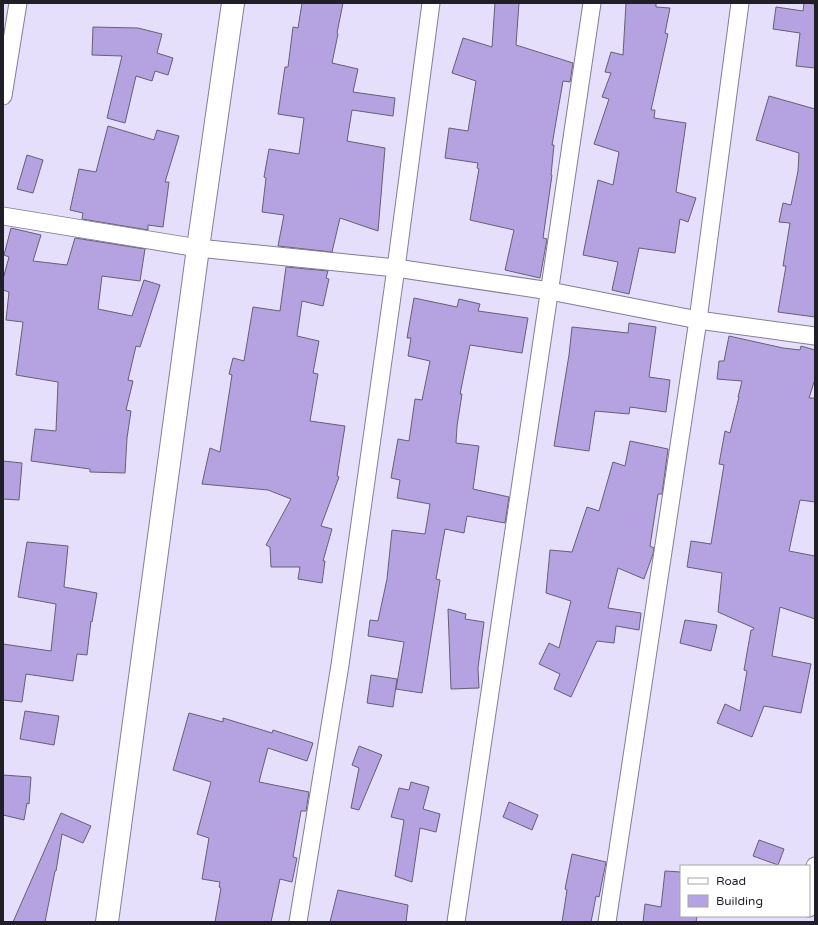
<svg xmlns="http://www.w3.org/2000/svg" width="818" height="925" viewBox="0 0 818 925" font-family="'Varela Round',sans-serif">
<rect width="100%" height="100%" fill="#e6dffb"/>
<g fill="#b4a2e1" stroke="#665f77">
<polygon points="302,3 343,3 337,33 338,34 332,63 358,69 353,92 395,98 393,116 352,110 347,141 385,148 378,231 340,218 332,252 278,246 284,215 262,212 266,178 264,177 269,149 299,154 304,118 278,114 285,67 288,67 293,27 298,28"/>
<polygon points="495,3 519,3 516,45 573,63 570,82 563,81 552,145 554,145 551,175 552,175 543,238 547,239 540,278 505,270 514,230 470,220 479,169 477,168 478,163 445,158 449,128 468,131 476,81 452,73 463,38 492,47"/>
<polygon points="626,3 656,3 656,7 670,8 665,33 668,34 651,110 655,110 654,118 686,123 676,192 696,198 688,222 680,219 675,253 639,248 629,294 612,290 618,262 583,255 598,180 613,185 619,152 594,144 609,99 602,97 611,73 605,72 611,52 623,55"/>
<polygon points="804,3 815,4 815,68 796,66 800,33 773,29 776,7 803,11"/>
<polygon points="93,27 138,28 162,34 157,53 173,58 168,75 155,71 152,81 136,76 125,123 107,118 122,56 92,55"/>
<polygon points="769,96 815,109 815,317 778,312 786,266 783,266 790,223 779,222 783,203 791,205 798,171 799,153 756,140"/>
<polygon points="108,126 154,140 157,130 179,136 165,182 169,182 163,227 148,225 148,230 82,219 83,213 70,210 79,169 96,172"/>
<polygon points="27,155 43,160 33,193 17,189"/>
<polygon points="11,228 41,235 33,261 67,265 75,238 145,249 140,281 102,276 98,309 132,316 144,280 160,285 140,347 136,346 128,380 133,381 126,410 131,411 127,438 125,473 90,472 90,469 31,461 35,429 56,431 58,382 16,375 23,322 6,320 9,292 3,290 3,279 9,257 4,255"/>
<polygon points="286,267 328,271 326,278 329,279 323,306 302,301 297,336 319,341 313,373 318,374 310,421 345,426 337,476 339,477 321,526 332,529 323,561 325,561 322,583 298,579 300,567 271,567 270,547 266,545 291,499 268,490 202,484 210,448 220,452 232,375 229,374 233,358 244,361 253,307 280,311"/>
<polygon points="414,298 457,307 459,299 480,304 478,311 528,318 522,353 470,345 460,394 462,394 457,426 456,443 479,446 473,489 509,497 505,523 467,516 464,533 445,529 436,579 440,580 422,693 396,689 404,642 368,636 370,620 378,621 387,579 392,530 425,534 430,504 397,498 400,480 391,478 398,439 409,441 415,399 422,400 430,361 408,356 411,338 407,338"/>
<polygon points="629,323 656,327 649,377 670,380 666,412 630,407 629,414 595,411 589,451 554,446 569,355 572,327 628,333"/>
<polygon points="729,336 783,348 800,350 801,346 815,350 815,379 809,398 815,398 815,502 800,500 789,551 815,556 815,619 780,607 772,656 811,664 801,713 764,706 752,737 717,723 725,704 740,711 747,671 744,670 751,630 753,630 754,628 718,612 722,573 687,567 691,541 711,544 724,465 719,464 725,431 730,433 739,397 738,397 742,381 717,379 719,361 724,361"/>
<polygon points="630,441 668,449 662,494 658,494 650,546 654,548 653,554 644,579 618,568 608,608 641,613 639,630 616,626 614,643 597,641 571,697 554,689 560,674 539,664 549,643 559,648 571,601 546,593 550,550 572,552 587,507 599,511 613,462 625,466"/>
<polygon points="3,461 22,463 19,500 3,499"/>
<polygon points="27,542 68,546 64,587 97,593 92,622 91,621 87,655 77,654 73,681 26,674 22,702 3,700 3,644 51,651 56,604 18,597"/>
<polygon points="448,609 466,614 465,619 484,622 478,668 479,688 451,689"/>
<polygon points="685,620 717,625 711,651 680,643"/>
<polygon points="371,675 397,679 393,707 367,703"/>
<polygon points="25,711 59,716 54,745 20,739"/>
<polygon points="189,713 223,722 223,718 272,733 273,730 313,743 307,761 268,748 259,782 309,792 306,811 301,811 293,857 297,858 292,882 280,879 271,922 215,922 221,888 219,887 220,882 202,879 209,838 197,834 211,782 173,770"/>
<polygon points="359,746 382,755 359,810 351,808 359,768 352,765"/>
<polygon points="3,775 31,777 29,804 27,803 24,820 3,815"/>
<polygon points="411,782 429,787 423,809 440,814 436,832 420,828 412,882 395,876 404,820 391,817 399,788 409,790"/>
<polygon points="509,802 538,815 532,830 503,817"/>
<polygon points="61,813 91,826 83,843 62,834 56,871 55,871 45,922 13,922"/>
<polygon points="759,840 784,849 778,865 753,856"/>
<polygon points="572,854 606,862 599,897 596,896 591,922 562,922 567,890 565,889"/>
<polygon points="665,871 681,872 681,916 697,916 696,922 643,922 645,904 661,907"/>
<polygon points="338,890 408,905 406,922 330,922"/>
</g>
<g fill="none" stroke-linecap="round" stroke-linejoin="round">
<defs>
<g id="street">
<polyline points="3,96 18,3"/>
<polyline points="3,216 198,248 396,268 550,291 698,320 815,336"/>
<polyline points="809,908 815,866"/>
<polyline points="298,922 340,665 396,268 431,3"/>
<polyline points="456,922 592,3"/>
<polyline points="607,922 698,320 740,3"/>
</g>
<polyline id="secondary" points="107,922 198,248 233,3"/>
</defs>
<use href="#street" stroke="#847e97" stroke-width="19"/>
<use href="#secondary" stroke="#847e97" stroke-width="24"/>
<use href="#street" stroke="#fff" stroke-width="17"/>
<use href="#secondary" stroke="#fff" stroke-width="22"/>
</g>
<rect width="818" height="925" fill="none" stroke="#201e27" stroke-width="8"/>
<rect x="680" y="865" width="130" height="52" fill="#ffffff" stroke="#a6a5a9"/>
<rect x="688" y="878" width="20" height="6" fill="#ffffff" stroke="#a6a5a9"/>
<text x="716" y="885" font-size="12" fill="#201e27">Road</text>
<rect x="688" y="895" width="20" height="12" fill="#b4a2e1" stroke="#a6a5a9"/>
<text x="716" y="905" font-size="12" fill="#201e27">Building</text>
</svg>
